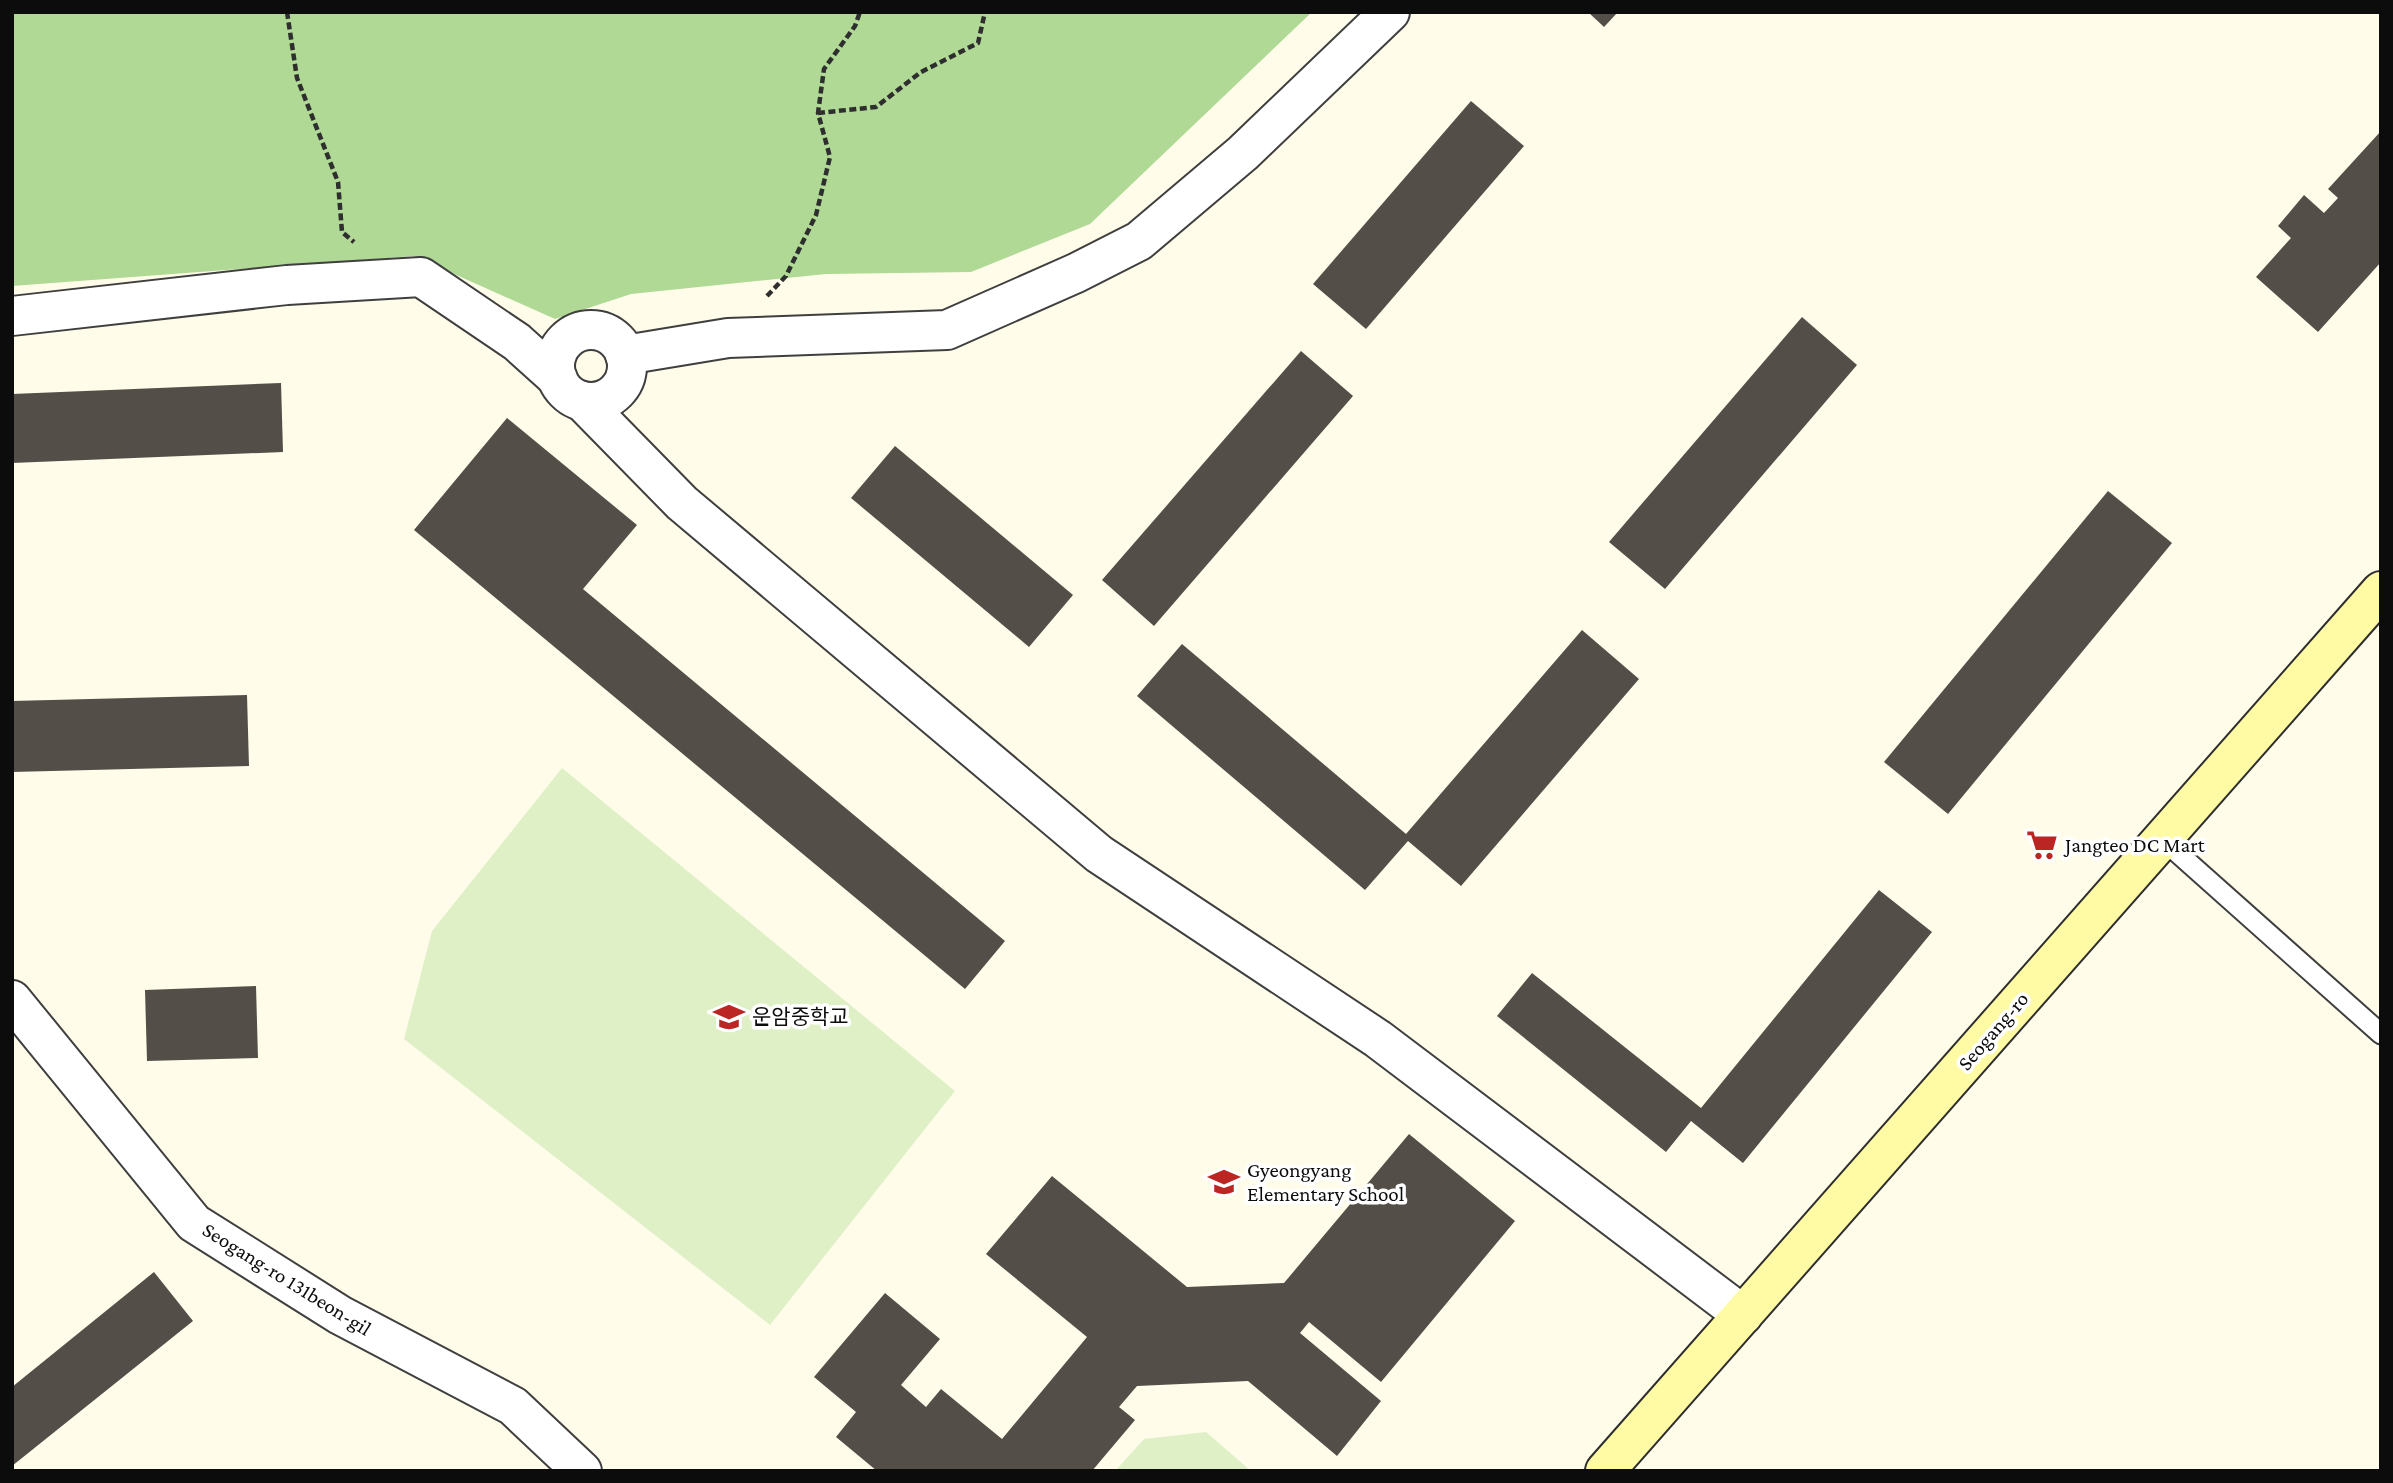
<svg xmlns="http://www.w3.org/2000/svg" width="2393" height="1483" viewBox="0 0 2393 1483" font-family="'Crimson Pro','Noto Sans KR',serif">
<rect width="100%" height="100%" fill="#fffcea"/>
<polygon fill="#afd994" points="12,12 1312,12 1090,224 971,272 826,274 631,294 555,319 414,256 12,286"/>
<g fill="#dff0c7">
<polygon points="562,768 955,1091 770,1325 404,1039 432,931"/>
<polygon points="1206,1432 1251,1471 1115,1471 1144,1439"/>
</g>
<g fill="#544e48">
<polygon points="1588,12 1618,12 1604,27"/>
<polygon points="1471,101 1524,146 1366,329 1313,284"/>
<polygon points="2381,131 2381,262 2318,332 2256,277 2291,238 2278,226 2304,195 2324,213 2338,198 2328,189"/>
<polygon points="1802,317 1857,365 1665,589 1609,542"/>
<polygon points="1301,351 1353,396 1154,626 1102,580"/>
<polygon points="281,383 283,452 12,463 12,394"/>
<polygon points="507,418 637,525 583,589 1005,941 965,989 414,530"/>
<polygon points="895,446 1073,595 1029,647 851,498"/>
<polygon points="2108,491 2172,543 1948,814 1884,762"/>
<polygon points="1582,630 1639,679 1461,886 1408,841 1365,890 1137,696 1182,644 1406,834"/>
<polygon points="247,695 249,766 12,772 12,701"/>
<polygon points="1879,890 1932,932 1743,1163 1691,1121 1666,1152 1497,1016 1532,973 1701,1108"/>
<polygon points="256,986 258,1058 147,1061 145,990"/>
<polygon points="1409,1134 1515,1221 1381,1382 1309,1322 1300,1333 1381,1401 1337,1456 1248,1381 1137,1386 1119,1407 1135,1420 1092,1471 877,1471 836,1437 856,1412 814,1377 885,1293 940,1339 901,1385 926,1407 941,1389 1002,1439 1087,1337 986,1254 1052,1176 1187,1287 1284,1283"/>
<polygon points="154,1272 193,1321 12,1466 12,1387"/>
</g>
<g fill="none" stroke-linecap="round" stroke-linejoin="round">
<defs>
<polyline id="lane" points="2162,839 2381,1034"/>
<g id="street">
<polyline points="12,316 287,285 421,277 517,342 558,379"/>
<circle cx="591" cy="366" r="36"/>
<polyline points="625,355 728,338 947,330 1076,273 1139,241 1243,153 1390,12"/>
<polyline points="582,401 682,503 1099,854 1378,1039 1743,1315"/>
<polyline points="12,1000 194,1223 340,1315 513,1406 582,1471"/>
</g>
<polyline id="secondary" points="1605,1471 2381,591"/>
</defs>
<use href="#lane" stroke="#3f3f3f" stroke-width="23"/>
<use href="#street" stroke="#3f3f3f" stroke-width="42"/>
<use href="#secondary" stroke="#2e2e2e" stroke-width="42"/>
<g stroke="#2e2e2e" stroke-width="4.5" stroke-dasharray="7 3.5" stroke-linecap="butt">
<polyline points="287,12 297,78 338,182 342,232 354,242"/>
<polyline points="818,113 876,107 921,72 978,43 985,12"/>
<polyline points="767,296 786,276 816,215 830,157 818,113 824,69 855,26 860,12"/>
</g>
<use href="#lane" stroke="#fff" stroke-width="19"/>
<use href="#street" stroke="#fff" stroke-width="38"/>
<use href="#secondary" stroke="#fffba5" stroke-width="38"/>
</g>
<defs>
<symbol id="supermarket-bare" viewBox="-9 -9 18 18"><path d="M-6-5.5h2.5l.6 2H6L4.5 2H-2.5L-4.4-4H-6ZM-1.5 3.2a1.3 1.3 0 1 0 .1 0ZM3 3.2a1.3 1.3 0 1 0 .1 0Z" fill="#bb2624" stroke="#fff" stroke-width="2.5" paint-order="stroke"/></symbol>
<symbol id="school-bare" viewBox="-9 -9 18 18"><path d="M0-5L7-2L0 1L-7-2ZM-4 1L0 2.5L4 1V4Q0 6-4 4Z" fill="#bb2624" stroke="#fff" stroke-width="2.5" paint-order="stroke"/></symbol>
</defs>
<g fill-rule="evenodd">
<use href="#supermarket-bare" x="2020" y="823" width="44" height="44"/>
<use href="#school-bare" x="707" y="995" width="44" height="44"/>
<use href="#school-bare" x="1202" y="1160" width="44" height="44"/>
</g>
<g text-anchor="middle" stroke-width="7" stroke-linejoin="round" paint-order="stroke">
<g font-size="21" fill="#0c0c0c" stroke="#fff" text-anchor="start">
<text x="2065" y="852">Jangteo DC Mart</text>
<text x="752" y="1024">운암중학교</text>
<text x="1247" y="1177">Gyeongyang<tspan x="1247" dy="24">Elementary School</tspan></text>
</g>
<g font-size="21" fill="#0c0c0c" stroke="#fff">
<text transform="translate(1993 1031) rotate(-49)" y="7">Seogang-ro</text>
<text transform="translate(287 1279) rotate(32)" y="7">Seogang-ro 131beon-gil</text>
</g>
</g>
<rect width="2393" height="1483" fill="none" stroke="#0c0c0c" stroke-width="28"/>
</svg>
